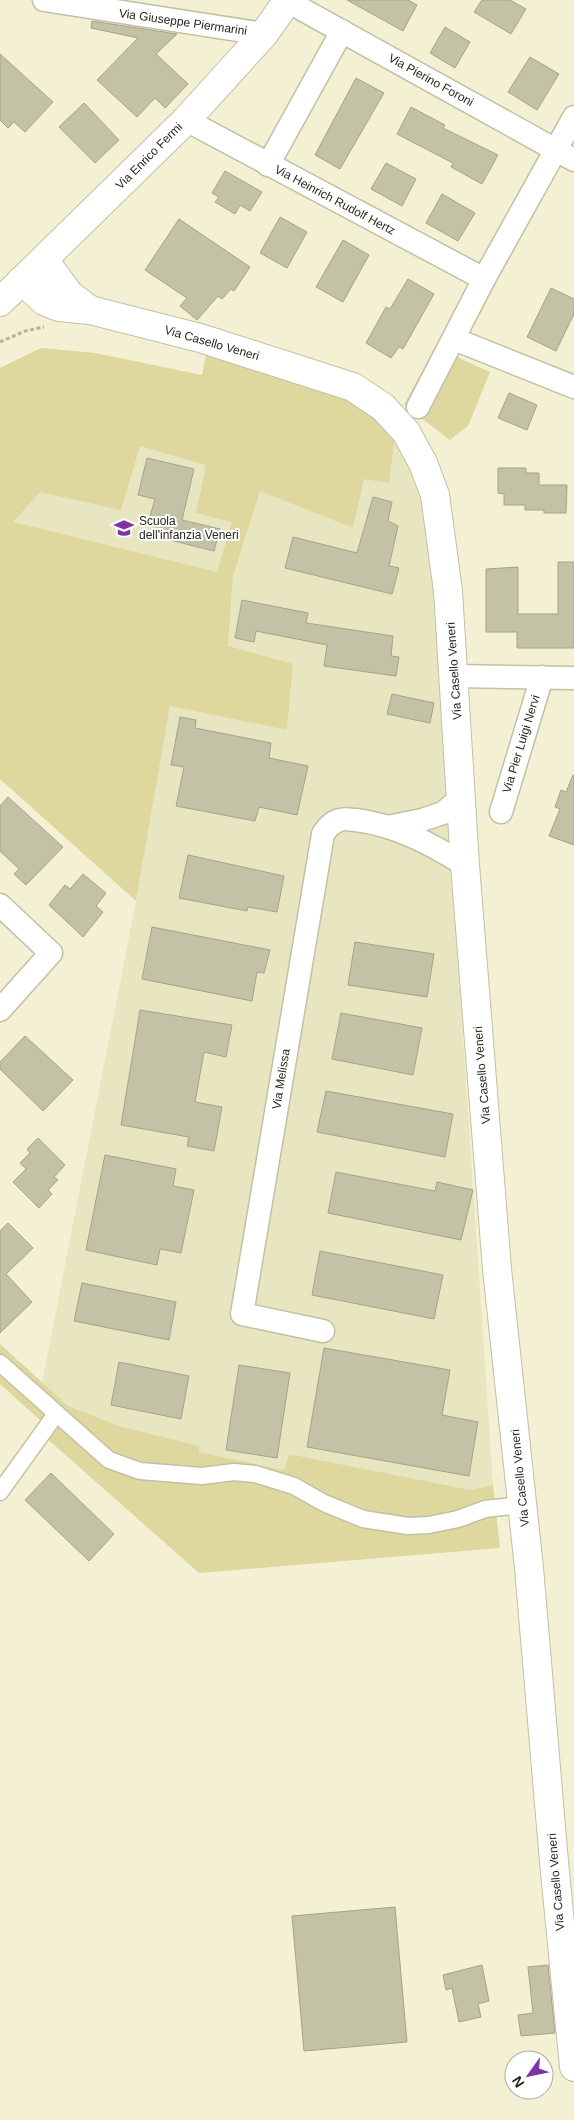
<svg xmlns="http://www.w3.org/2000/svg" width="574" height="2120" viewBox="0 0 574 2120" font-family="Helvetica,sans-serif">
<rect width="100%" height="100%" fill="#f3f0d4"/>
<polygon fill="#e8e5c1" points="41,348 95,353 353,528 364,478 389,483 395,437 427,500 493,1485 470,1491 289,1454 284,1470 199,1452 200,1446 119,1426 68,1406 42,1383 136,901 170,706 287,730 293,665 228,647 233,576 0,650 0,368"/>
<g fill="#ded89e" fill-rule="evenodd">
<polygon points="435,347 490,372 468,426 450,440 404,405"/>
<path d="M41,348L95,353L202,375L207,350L349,394L395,437L389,483L364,479L353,528L260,491L233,576L228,646L293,664L287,730L170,706L136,901L0,779V368ZM140,446L206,465L196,513L232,522L217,572L13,522L40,492L121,510Z"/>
<polygon points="0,1344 68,1406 119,1426 200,1446 199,1452 284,1470 289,1454 470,1490 493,1485 500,1548 199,1573 35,1428 41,1421 0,1384"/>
</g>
<g fill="#c3c1a6" stroke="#a6a389">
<polygon points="347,0 408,0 417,5 403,31"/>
<polygon points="482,0 510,0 526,9 511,34 474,12"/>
<polygon points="92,21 177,34 156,54 188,84 165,108 155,98 137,117 97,80 138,38 91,28"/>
<polygon points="445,27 470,42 455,68 430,53"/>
<polygon points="0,54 53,102 25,132 14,122 8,128 0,120"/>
<polygon points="530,57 559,74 537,110 508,92"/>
<polygon points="356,78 384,93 340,169 315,155"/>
<polygon points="84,103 119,140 95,163 59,127"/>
<polygon points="411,107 445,125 443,128 498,155 482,184 451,167 453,163 397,134"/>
<polygon points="386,163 416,179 402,206 371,189"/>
<polygon points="225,171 262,192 250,211 240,205 235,214 215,202 219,197 212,193"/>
<polygon points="442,194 475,213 458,241 426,223"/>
<polygon points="280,217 307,232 287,268 260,253"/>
<polygon points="179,219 250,267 234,291 231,289 222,299 218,296 197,320 180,306 187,298 145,270"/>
<polygon points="343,240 369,255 343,302 316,287"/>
<polygon points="408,279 434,294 403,349 399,347 391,358 366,343 386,307 390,309"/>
<polygon points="551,288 574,299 574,314 556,351 527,337"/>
<polygon points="509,393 537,405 527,430 498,418"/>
<polygon points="147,458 194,469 182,520 220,529 214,551 154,536 158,519 150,516 155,499 138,495"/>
<polygon points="498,468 526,468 526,473 539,473 539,485 567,485 566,513 544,513 544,510 525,510 525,505 504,505 504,494 498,493"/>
<polygon points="373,497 392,502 388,521 398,526 389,566 399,568 392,594 285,568 293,537 357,553"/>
<polygon points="558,562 574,562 574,648 517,648 517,632 486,632 486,569 518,567 518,614 558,614"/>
<polygon points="242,600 308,613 306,623 393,636 391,656 399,657 396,676 324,666 327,645 256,631 254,642 235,638"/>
<polygon points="392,694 434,703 430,723 387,714"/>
<polygon points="180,717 196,720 195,728 271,743 269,758 308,766 297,815 259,807 255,821 176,806 184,767 171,765"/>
<polygon points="573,775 574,775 574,845 549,836 560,809 555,807 561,790 566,792"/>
<polygon points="8,797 63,847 26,885 14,874 19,869 0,851 0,806"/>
<polygon points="188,855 284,876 277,912 248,907 247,911 179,898"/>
<polygon points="83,874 106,893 96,906 103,912 83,937 49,905 65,885 70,889"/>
<polygon points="152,927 270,950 264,973 257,972 252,1001 142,979"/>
<polygon points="355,942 434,954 427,997 348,985"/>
<polygon points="140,1010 232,1025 226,1057 204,1052 195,1102 222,1107 214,1151 187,1146 189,1137 121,1125"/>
<polygon points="341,1013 422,1028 413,1075 332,1059"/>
<polygon points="25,1036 73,1080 43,1111 0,1069 0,1062"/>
<polygon points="326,1091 453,1114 445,1157 317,1132"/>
<polygon points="38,1138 65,1165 54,1177 58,1180 48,1190 52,1194 39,1208 13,1182 26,1169 20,1163 30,1153 27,1149"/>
<polygon points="105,1155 176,1169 173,1186 194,1190 181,1253 160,1249 157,1265 86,1250"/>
<polygon points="336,1172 435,1191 437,1182 473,1190 461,1240 328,1213"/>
<polygon points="8,1223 33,1248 6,1274 32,1302 0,1333 0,1231"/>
<polygon points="320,1251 443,1275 434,1319 312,1295"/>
<polygon points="82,1283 176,1302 169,1340 74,1321"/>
<polygon points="324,1348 450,1370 442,1415 478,1422 469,1476 307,1447"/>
<polygon points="119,1362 189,1376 181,1419 111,1405"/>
<polygon points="239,1365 290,1373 277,1458 226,1450"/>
<polygon points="51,1473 114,1534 89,1561 25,1500"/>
<polygon points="395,1907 407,2042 304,2051 292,1916"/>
<polygon points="482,1965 489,2001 478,2004 481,2017 459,2022 452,1988 446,1990 443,1975"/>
<polygon points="548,1965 555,2033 521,2036 518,2015 533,2013 528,1967"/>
</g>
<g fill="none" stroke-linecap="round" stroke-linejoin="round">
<defs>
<g id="pedestrian">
<polyline points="0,1363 109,1460 140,1471 202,1476 234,1472 255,1474 294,1486 324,1503 363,1519 408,1526 429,1525 458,1519 485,1509 522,1505"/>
<polyline points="0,1492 56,1414"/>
</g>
<g id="minor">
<polyline points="44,0 264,34"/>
<polyline points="287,1 574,160"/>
<polyline points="186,120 484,279"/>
<polyline points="268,165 342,31"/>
<polyline points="454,339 574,387"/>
<polyline points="418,407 484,279 574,117"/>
<polyline points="455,676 574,678"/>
<polyline points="501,812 542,677"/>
<polyline points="388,827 422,820 443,813 461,798"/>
<polyline points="0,905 51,953 0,1010"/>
<path d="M323,1331L242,1314L323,834C328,827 332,822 340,820C345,818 351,820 356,820C396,825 431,844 465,865"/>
</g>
<g id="tertiary">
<polyline points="44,260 70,295 90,310"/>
<polyline points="22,280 44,301 59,307 90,310 200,338 353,387 383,407 406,432 423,463 435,495 448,591 465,865 497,1269 529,1568 554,1862 574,2067"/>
<polyline points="0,302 186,120 264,34 288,0"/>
</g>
</defs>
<use href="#pedestrian" stroke="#c2c0a5" stroke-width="19"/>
<use href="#minor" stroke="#c2c0a5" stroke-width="25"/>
<use href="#tertiary" stroke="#c2c0a5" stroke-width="30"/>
<polyline stroke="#b5b39c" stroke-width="3" stroke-dasharray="4 2.5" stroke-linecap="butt" points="0,342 25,331 44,327"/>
<use href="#pedestrian" stroke="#fff" stroke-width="16"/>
<use href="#minor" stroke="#fff" stroke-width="22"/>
<use href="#tertiary" stroke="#fff" stroke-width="28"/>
</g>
<defs>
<symbol id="school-bare" viewBox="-9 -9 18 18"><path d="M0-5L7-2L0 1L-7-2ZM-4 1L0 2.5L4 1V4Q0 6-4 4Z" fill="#8033a4" stroke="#fff" stroke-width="2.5" paint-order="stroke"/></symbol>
</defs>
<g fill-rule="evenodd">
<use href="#school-bare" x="110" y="514" width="28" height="28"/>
</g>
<g text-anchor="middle" stroke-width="4" stroke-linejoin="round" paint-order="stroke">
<g font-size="12" fill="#28271d" stroke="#fff">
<text transform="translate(183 22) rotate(8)" y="4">Via Giuseppe Piermarini</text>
<text transform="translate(431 80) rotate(29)" y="4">Via Pierino Foroni</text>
<text transform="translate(149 156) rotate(-45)" y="4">Via Enrico Fermi</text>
<text transform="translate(335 200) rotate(28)" y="4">Via Heinrich Rudolf Hertz</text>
<text transform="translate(212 343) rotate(16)" y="4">Via Casello Veneri</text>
<text transform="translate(454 671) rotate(-94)" y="4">Via Casello Veneri</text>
<text transform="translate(521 744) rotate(-73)" y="4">Via Pier Luigi Nervi</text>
<text transform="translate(482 1075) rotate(-95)" y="4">Via Casello Veneri</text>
<text transform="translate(281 1079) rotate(-81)" y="4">Via Melissa</text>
<text transform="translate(520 1478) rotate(-96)" y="4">Via Casello Veneri</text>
<text transform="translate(556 1882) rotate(-95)" y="4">Via Casello Veneri</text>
</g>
<g font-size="12" fill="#28271d" stroke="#fff" text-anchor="start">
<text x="139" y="525">Scuola<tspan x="139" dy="14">dell'infanzia Veneri</tspan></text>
</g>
</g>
<g transform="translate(529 2075) rotate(237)"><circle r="24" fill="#ffffff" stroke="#a9a9a5"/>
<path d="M0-4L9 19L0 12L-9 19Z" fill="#8033a4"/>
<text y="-8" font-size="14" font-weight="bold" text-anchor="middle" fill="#28271d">N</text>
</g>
</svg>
